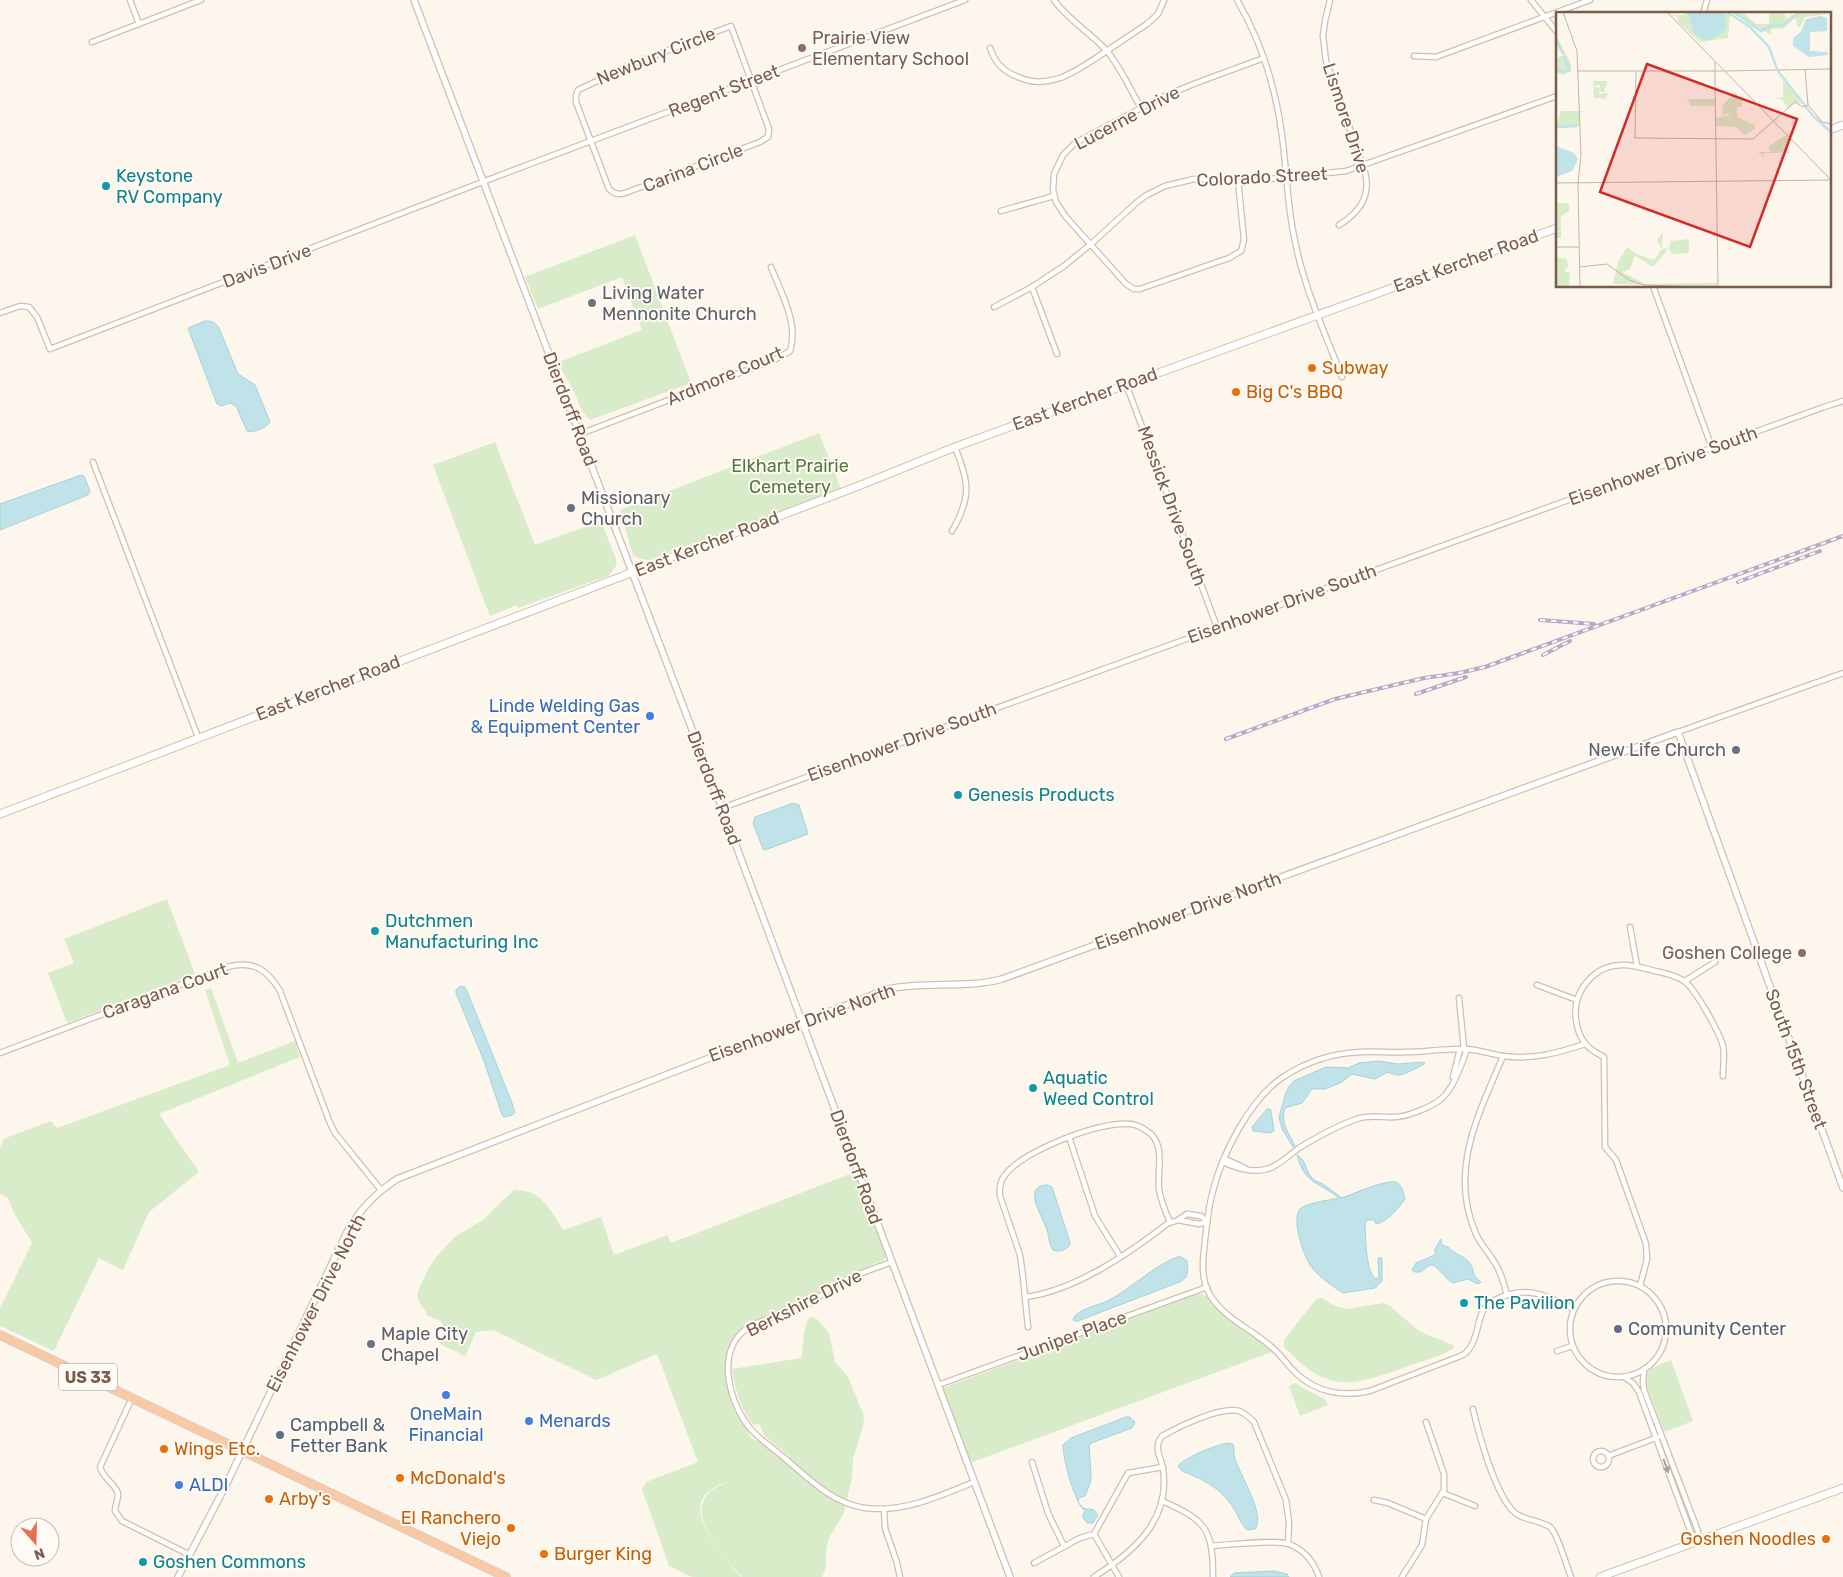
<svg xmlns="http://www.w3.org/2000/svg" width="1843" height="1577" viewBox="0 0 1843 1577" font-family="Rubik,sans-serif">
<rect width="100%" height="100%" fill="#fdf6ec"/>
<g fill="#d8ecc9">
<path d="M635,235L691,383L590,420C579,411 579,400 572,388C567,379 562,372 559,362L642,330L622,277L538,309L525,277Z"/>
<polygon points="819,433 841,489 649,560 641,559 633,555 620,510"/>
<polygon points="495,442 535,545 601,521 616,559 616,566 608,576 518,608 517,605 490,616 433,465"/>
<polygon points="167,899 195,974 67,1023 48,973 74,963 64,939"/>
<polygon points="211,988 238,1063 295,1041 300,1057 159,1114 199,1172 149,1212 123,1270 99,1258 54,1351 0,1326 0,1308 32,1243 14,1213 8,1198 0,1194 0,1148 3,1139 51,1121 57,1128 230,1065 205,990"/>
<path d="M855,1172L886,1255L884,1260L837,1280L801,1304L753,1321L744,1326L734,1337L727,1353L725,1373L736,1409L749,1431V1435L754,1440L759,1441L786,1462L790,1457L765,1436L759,1424L754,1425C742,1414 734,1385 732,1369L801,1358C804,1348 803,1324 810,1317L816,1318L829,1333L835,1362L848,1377L864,1416L863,1427L853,1459L852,1477L844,1513C838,1524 829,1534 827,1546C824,1559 830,1563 822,1577H742C726,1559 689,1522 706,1496C711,1488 721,1486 728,1482C669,1498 719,1552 741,1577H692L669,1566L642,1489L646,1482L698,1462L657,1354L596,1380L493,1330L476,1332L465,1356L440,1344L443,1333L442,1322L426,1315V1312L420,1304L417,1294L429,1267L437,1256L456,1236L483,1220L514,1190C541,1189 551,1210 563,1230L601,1217L614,1255L667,1235L671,1243Z"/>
<path d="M1198,1293C1213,1295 1261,1339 1275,1351L970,1463L943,1388Z"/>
<path d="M1322,1298L1335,1306L1348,1309L1383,1303L1390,1306L1419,1331L1453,1345L1454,1348C1440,1357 1423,1361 1408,1366C1352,1387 1328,1394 1284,1347V1340L1316,1299Z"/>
<polygon points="1671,1360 1693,1421 1667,1431 1664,1431 1647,1387 1646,1375 1651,1368"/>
<polygon points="1296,1383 1298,1385 1326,1400 1328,1405 1300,1416 1289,1386"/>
</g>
<g fill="#bfe3e8" stroke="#a5d3da">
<path d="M205,321C212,321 215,322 219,328L238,374L255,385L270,422C266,428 254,433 247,431L236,406L230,403L221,406L217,404L188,328Z"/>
<polygon points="81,475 84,476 90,491 88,495 0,530 0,504"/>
<polygon points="793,803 799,805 808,834 765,850 763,849 753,823 755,817"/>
<polygon points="460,986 465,987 467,991 512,1103 515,1113 510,1116 504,1117 502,1115 484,1061 456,993 456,990"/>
<path d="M1378,1061L1399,1064L1422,1062L1425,1063C1422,1066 1402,1076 1397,1075C1394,1075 1391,1073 1388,1072L1375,1079L1352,1074L1342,1082L1325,1089H1312L1302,1103L1285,1108C1280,1123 1289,1133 1295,1146L1293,1147L1282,1129L1279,1117L1286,1092L1290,1085L1294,1081L1326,1067L1348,1068L1359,1063Z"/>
<polygon points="1267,1109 1270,1109 1271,1111 1274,1131 1271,1133 1253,1131 1252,1127"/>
<path d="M1297,1155L1303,1160L1309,1174L1314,1180L1323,1184L1342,1198C1353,1194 1384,1180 1395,1182C1402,1184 1404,1193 1405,1199C1398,1209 1387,1222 1376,1224L1374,1220H1367L1365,1224C1366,1238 1365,1268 1375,1279L1379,1277L1378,1258H1382V1281L1375,1288L1343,1293C1332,1286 1321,1278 1313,1269C1304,1259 1292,1222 1299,1210C1304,1203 1330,1200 1339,1198C1318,1181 1305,1185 1297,1155Z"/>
<path d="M1048,1185L1052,1187L1070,1242V1245C1065,1251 1059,1252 1053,1250C1049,1244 1049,1237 1047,1230C1044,1221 1032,1201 1035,1192C1037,1186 1043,1185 1048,1185Z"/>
<path d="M1441,1239L1442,1245L1448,1247C1454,1254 1463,1255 1469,1262C1476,1271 1470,1275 1481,1282L1478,1284L1468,1279L1453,1283C1446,1280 1436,1264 1431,1265C1427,1266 1424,1270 1421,1272H1414L1412,1270L1416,1263L1435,1255V1249Z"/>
<path d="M1180,1256L1187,1261C1188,1268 1189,1276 1182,1281L1078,1321H1074L1073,1319C1077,1309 1097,1306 1107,1301C1132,1289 1153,1265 1180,1256Z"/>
<path d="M1126,1417H1130L1135,1422L1132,1428L1091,1443L1089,1446L1091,1473V1481L1085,1496L1079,1498L1078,1501C1082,1510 1085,1508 1094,1510L1098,1515L1093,1523H1087L1082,1516L1085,1511C1075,1504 1063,1460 1063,1445L1071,1438Z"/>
<path d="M1228,1443L1233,1444C1235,1449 1233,1454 1235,1459C1240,1475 1266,1515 1255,1529L1247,1530C1239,1522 1237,1511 1230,1503C1219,1487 1200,1478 1182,1471L1178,1466C1185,1457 1216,1445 1228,1443Z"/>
<polygon points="1274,1571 1287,1574 1289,1577 1230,1577 1234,1573"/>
</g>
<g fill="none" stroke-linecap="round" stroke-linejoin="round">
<defs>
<g id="minor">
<polyline points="130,0 139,24"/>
<path d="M1054,0C1068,20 1091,33 1107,51C1121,68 1130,89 1141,108"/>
<path d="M1237,0C1261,41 1276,89 1282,136C1287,171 1287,207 1295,241C1304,288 1325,333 1342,377"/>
<path d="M1330,0L1325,21L1323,36L1326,61L1363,166C1373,193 1362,211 1339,225"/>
<polyline points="1531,0 1557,32"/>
<polyline points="1703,14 1707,0"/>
<path d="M731,26L769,129L768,137L760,142L628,192C620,195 615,195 609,189L576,102V95L578,90L635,63Z"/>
<polyline points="92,42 201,0"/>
<path d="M990,48C995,63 1003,71 1018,77C1050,91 1076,71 1102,54C1117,44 1132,34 1147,24L1158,14L1164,0"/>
<polyline points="1414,56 1436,57 1590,0"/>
<polyline points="1238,180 1244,240 1241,251 1229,258 1140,289 1134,289 1126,284 1066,217 1056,202 1053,190 1054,174 1063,155 1075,143 1160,98 1196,83 1264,58"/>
<polyline points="1001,211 1054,196"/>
<polyline points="1653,286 1712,448"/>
<polyline points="1032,287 1057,354"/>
<polyline points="994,307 1032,287 1064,266 1091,244 1136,203 1145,196 1165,186 1194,179 1260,180 1346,171 1557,96"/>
<polyline points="0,313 20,306 29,307 37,317 50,349 498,176 965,0"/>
<polyline points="1126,384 1217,627"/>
<path d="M580,434L776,359L790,351C799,323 781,293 771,267"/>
<polyline points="93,462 198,737"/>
<path d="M952,531C972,496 969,484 955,447"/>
<polyline points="1678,732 1843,673"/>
<polyline points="722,808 1824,407 1843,401"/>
<polyline points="1630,927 1637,966"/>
<polyline points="1685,981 1715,962"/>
<polyline points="1537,985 1577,1000"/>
<polyline points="1459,998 1464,1049"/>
<path d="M0,1053L227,967C253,960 267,969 280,991L330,1123L335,1133L381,1190"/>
<path d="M1503,1056C1479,1114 1448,1170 1476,1234C1481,1245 1489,1253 1495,1263C1501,1272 1504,1284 1507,1295"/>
<polyline points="1453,1077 1460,1049"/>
<polyline points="1069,1137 1095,1216 1120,1256"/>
<polyline points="1225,1159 1245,1168"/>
<path d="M1223,1162C1236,1168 1253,1173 1267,1169C1279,1166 1289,1155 1299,1148C1317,1137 1336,1126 1357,1119C1370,1114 1382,1118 1395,1117C1406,1117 1432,1107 1441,1099C1453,1090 1462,1064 1467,1049"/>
<polygon points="1187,1214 1201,1216 1207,1222 1199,1224 1178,1220"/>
<path d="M892,1262C873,1269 853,1275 836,1285C824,1292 814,1302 801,1308C780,1318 752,1318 737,1338C720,1361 730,1398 744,1420C753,1435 769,1445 782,1456C807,1477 831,1503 865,1508C903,1513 940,1496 974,1482"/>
<circle cx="1618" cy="1329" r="48"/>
<path d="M1640,1286L1647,1259L1646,1244L1616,1160L1605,1147L1604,1057C1586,1048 1579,1040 1576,1020C1572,992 1593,966 1621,965C1632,964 1644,968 1655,971C1664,973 1675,975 1684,981C1694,987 1720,1033 1723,1046C1725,1055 1723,1066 1723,1076"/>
<path d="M1026,1297C1076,1290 1128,1254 1167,1224L1178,1220"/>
<path d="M1574,1309C1547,1296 1529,1285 1499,1298C1492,1301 1485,1305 1482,1313C1476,1327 1477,1345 1463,1355L1370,1391C1344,1397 1317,1393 1297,1374C1289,1367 1283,1358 1276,1351C1256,1331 1225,1320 1210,1295C1200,1278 1203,1259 1205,1240C1207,1224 1208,1207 1213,1191C1222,1154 1250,1099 1283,1077C1306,1062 1333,1053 1361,1052C1376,1051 1391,1053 1406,1052C1426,1052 1446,1048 1466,1049C1479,1050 1491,1054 1503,1056C1532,1060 1558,1053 1585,1044"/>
<path d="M1028,1327L1023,1277L1020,1255L1000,1196C999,1188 1000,1181 1005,1175C1022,1151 1102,1120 1131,1124C1138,1125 1145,1129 1151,1134C1165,1148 1157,1172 1159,1189C1161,1201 1165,1211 1170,1222"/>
<polyline points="1557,1351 1572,1346"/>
<polyline points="1644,1369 1643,1382 1644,1390 1698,1531 1698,1540"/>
<polyline points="1624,1377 1633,1383 1639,1392 1691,1533 1698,1541"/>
<polyline points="938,1385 1207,1287"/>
<path d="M132,1398L100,1467C103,1479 117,1485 118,1494C118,1500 115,1506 115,1511L122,1521L190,1555"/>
<path d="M1473,1409C1479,1435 1494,1490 1512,1510C1522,1521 1538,1519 1550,1527C1557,1532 1567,1567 1571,1577"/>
<circle cx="1601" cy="1459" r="8"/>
<polyline points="1608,1456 1658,1437"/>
<polyline points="1032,1462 1048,1513 1064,1546"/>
<polyline points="1443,1493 1475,1506"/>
<polyline points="1374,1500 1388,1503 1426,1519"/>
<path d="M1162,1501C1206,1520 1213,1529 1213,1577"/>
<polyline points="884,1509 885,1528 897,1563 900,1577"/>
<path d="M1211,1546C1227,1545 1276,1539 1289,1544C1304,1550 1314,1562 1319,1577"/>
<polyline points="1034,1563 1080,1538 1094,1534"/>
<path d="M1094,1577C1132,1553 1171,1521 1163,1469C1161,1457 1153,1448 1162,1436C1178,1427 1220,1406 1239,1411C1245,1413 1250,1418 1254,1422L1286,1500L1289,1523L1288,1544"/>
<polyline points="1119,1577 1094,1534 1128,1473 1163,1467"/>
<polyline points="1402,1577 1422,1545 1426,1519 1444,1490 1444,1474 1426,1422"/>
</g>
<g id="tertiary">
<polyline points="414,0 722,808 1010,1577"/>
<path d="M178,1577L226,1485L347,1232C360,1209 375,1194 397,1179L888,989C926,981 965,989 1002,979L1678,732L1843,1188"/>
</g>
<g id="secondary">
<polyline points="1829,130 1843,125"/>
<polyline points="0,814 866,483 955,447 1557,228"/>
<polyline points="1600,1577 1843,1488"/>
</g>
<polyline id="trunk" points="0,1335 506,1577"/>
</defs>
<use href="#minor" stroke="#d1beb0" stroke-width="7"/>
<use href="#tertiary" stroke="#d1beb0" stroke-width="8"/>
<use href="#secondary" stroke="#d6c0b0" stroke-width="9"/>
<use href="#trunk" stroke="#dad1cd" stroke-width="10"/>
<use href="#minor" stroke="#fff" stroke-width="4.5"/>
<use href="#tertiary" stroke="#fff" stroke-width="5.5"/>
<use href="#secondary" stroke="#fff" stroke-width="7"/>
<use href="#trunk" stroke="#f9c8a4" stroke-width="8"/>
<defs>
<g id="rail">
<polyline points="1738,582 1820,551"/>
<polyline points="1540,620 1594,624"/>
<polyline points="1543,655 1570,641"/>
<polyline points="1416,694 1466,677"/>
<polyline points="1226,739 1335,699 1424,678 1459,673 1485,667 1843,536"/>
</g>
</defs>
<use href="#rail" stroke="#b9a8c9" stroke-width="4"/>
<use href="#rail" stroke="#fffaf3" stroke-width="2" stroke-dasharray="5.5" stroke-linecap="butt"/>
</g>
<defs><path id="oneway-solid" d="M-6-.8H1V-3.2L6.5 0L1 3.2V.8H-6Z" transform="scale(1.25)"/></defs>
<use fill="#af9d94" href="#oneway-solid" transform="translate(1666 1466) rotate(70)"/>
<g fill="#8d6e63" stroke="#fffaf3" stroke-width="2">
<circle cx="802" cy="48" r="5"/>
<circle cx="1802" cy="953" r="5"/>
</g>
<g fill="#0f9aa8" stroke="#fffaf3" stroke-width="2">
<circle cx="106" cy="186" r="5"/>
<circle cx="958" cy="795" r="5"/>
<circle cx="375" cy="931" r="5"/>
<circle cx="1033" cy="1088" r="5"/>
<circle cx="1464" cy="1303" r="5"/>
<circle cx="143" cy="1562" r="5"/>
</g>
<g fill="#6b7280" stroke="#fffaf3" stroke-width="2">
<circle cx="592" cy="303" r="5"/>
<circle cx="571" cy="508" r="5"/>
<circle cx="1736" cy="750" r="5"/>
<circle cx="371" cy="1344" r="5"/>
</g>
<g fill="#e8710a" stroke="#fffaf3" stroke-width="2">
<circle cx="1312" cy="368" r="5"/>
<circle cx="1236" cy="392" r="5"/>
<circle cx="164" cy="1449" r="5"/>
<circle cx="400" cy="1478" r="5"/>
<circle cx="269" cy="1499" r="5"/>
<circle cx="511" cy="1528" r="5"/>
<circle cx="1826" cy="1539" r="5"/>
<circle cx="544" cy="1554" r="5"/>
</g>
<g fill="#3f7fe0" stroke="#fffaf3" stroke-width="2">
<circle cx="650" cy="716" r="5"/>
<circle cx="446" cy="1395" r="5"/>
<circle cx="529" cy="1421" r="5"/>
<circle cx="179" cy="1485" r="5"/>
</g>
<g fill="#5c6f8a" stroke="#fffaf3" stroke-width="2">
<circle cx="1618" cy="1329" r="5"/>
<circle cx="280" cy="1435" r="5"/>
</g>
<g text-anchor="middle" stroke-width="4" stroke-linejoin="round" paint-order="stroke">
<rect fill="#fffaf3" stroke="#a28b7f" stroke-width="1" x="59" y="1363.5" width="58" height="27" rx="4"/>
<g font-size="16" font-weight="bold" fill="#7a5c4d">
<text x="88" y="1383">US 33</text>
</g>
<g font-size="18" fill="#785e54" stroke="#fffaf3" text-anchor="start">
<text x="812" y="44">Prairie View<tspan x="812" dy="21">Elementary School</tspan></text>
<text x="1792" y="959" text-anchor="end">Goshen College</text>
</g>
<g font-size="18" fill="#7a5c4d" stroke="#fffaf3">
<text transform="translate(656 56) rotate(-22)" y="6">Newbury Circle</text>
<text transform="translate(724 91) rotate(-21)" y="6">Regent Street</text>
<text transform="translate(1127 118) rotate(-28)" y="6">Lucerne Drive</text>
<text transform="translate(1346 118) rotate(72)" y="6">Lismore Drive</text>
<text transform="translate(693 168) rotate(-21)" y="6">Carina Circle</text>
<text transform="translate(1262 177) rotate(-3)" y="6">Colorado Street</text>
<text transform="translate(1466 261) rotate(-20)" y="6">East Kercher Road</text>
<text transform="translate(267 266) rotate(-21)" y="6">Davis Drive</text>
<text transform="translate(725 376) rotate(-23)" y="6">Ardmore Court</text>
<text transform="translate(1085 399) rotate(-20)" y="6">East Kercher Road</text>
<text transform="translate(570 409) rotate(69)" y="6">Dierdorff Road</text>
<text transform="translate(1663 466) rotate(-20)" y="6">Eisenhower Drive South</text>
<text transform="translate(1172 506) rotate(70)" y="6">Messick Drive South</text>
<text transform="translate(707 544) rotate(-21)" y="6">East Kercher Road</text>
<text transform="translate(1282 604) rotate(-20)" y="6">Eisenhower Drive South</text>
<text transform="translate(328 688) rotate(-21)" y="6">East Kercher Road</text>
<text transform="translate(902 742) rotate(-20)" y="6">Eisenhower Drive South</text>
<text transform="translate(714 788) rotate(69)" y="6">Dierdorff Road</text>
<text transform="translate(1188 911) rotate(-20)" y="6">Eisenhower Drive North</text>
<text transform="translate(165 991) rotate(-20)" y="6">Caragana Court</text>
<text transform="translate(802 1023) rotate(-20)" y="6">Eisenhower Drive North</text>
<text transform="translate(1796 1059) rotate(70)" y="6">South 15th Street</text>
<text transform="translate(856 1167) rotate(70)" y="6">Dierdorff Road</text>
<text transform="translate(316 1303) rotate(-63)" y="6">Eisenhower Drive North</text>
<text transform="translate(804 1303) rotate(-27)" y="6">Berkshire Drive</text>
<text transform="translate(1072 1336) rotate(-20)" y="6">Juniper Place</text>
</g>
<g font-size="18" fill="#0d838f" stroke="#fffaf3" text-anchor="start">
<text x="116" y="182">Keystone<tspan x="116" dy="21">RV Company</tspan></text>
<text x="968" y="801">Genesis Products</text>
<text x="385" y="927">Dutchmen<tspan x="385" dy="21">Manufacturing Inc</tspan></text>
<text x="1043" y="1084">Aquatic<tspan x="1043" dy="21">Weed Control</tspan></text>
<text x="1474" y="1309">The Pavilion</text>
<text x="153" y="1568">Goshen Commons</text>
</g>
<g font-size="18" fill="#5b616d" stroke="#fffaf3" text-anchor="start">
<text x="602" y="299">Living Water<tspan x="602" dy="21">Mennonite Church</tspan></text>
<text x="581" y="504">Missionary<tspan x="581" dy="21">Church</tspan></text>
<text x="1726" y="756" text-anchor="end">New Life Church</text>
<text x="381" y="1340">Maple City<tspan x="381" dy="21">Chapel</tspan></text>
</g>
<g font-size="18" fill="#c56008" stroke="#fffaf3" text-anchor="start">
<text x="1322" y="374">Subway</text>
<text x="1246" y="398">Big C's BBQ</text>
<text x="174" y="1455">Wings Etc.</text>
<text x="410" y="1484">McDonald's</text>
<text x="279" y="1505">Arby's</text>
<text x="501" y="1524" text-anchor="end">El Ranchero<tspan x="501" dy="21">Viejo</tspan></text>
<text x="1816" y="1545" text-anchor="end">Goshen Noodles</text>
<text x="554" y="1560">Burger King</text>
</g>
<g font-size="18" fill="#537a41" stroke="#fffaf3">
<text x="790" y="472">Elkhart Prairie<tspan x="790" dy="21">Cemetery</tspan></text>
</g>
<g font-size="18" fill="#366cbe" stroke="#fffaf3" text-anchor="start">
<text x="640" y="712" text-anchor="end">Linde Welding Gas<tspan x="640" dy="21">&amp; Equipment Center</tspan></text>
<text x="446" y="1420" text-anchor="middle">OneMain<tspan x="446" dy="21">Financial</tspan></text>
<text x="539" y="1427">Menards</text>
<text x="189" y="1491">ALDI</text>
</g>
<g font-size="18" fill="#4e5e75" stroke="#fffaf3" text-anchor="start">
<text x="1628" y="1335">Community Center</text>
<text x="290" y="1431">Campbell &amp;<tspan x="290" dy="21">Fetter Bank</tspan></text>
</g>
</g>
<g transform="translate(1556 12)">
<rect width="275" height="275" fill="#fdf6ec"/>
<path d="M128,0H173L196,15V17L174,2L172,26L144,30L122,10V5L114,3H128ZM175,0H186L200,12H213V1H228L230,6L243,0L274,2L249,5L244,15H241L240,7H237L228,16L215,17V23ZM0,23L15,52V59L8,63L0,61V47L7,43L0,32ZM218,59L236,77L245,92L240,90L232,97L227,88L219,86L227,85V69ZM37,69H51L48,80H45L43,72L38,75L44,76L43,82L52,81L49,87L38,86ZM179,80L186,88V95H181V105L198,113L199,117L188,123L181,115L160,114V106L175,103L170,101L167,104L166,94ZM131,87H159V94H135ZM5,99H27L23,101V115H0ZM230,123L234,127L229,133L233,141H208L207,148L206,142L201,140H214L213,134ZM0,191H13V199L5,204V226H0ZM107,220L106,237L113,236L115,229L133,227V241L116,242L113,236L97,255L79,244L74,257L66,260L89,272L161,271V275L57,272L62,250L71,235L81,242L98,248L106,237L101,228ZM0,245L11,247L12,255L8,259L14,261L13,272L16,275H0Z" fill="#d8ecc9"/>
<path d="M132,0H168L171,17L156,27L147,28L137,20ZM265,4L271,6V19L254,20V39L271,40L272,43L253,45L237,34V26L245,20L250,7ZM0,134L18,141L22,147L16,159L0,165Z" fill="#bfe3e8"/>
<path fill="none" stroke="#bfe3e8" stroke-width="2.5" d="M171,0L194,15L213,35L221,57M178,0L205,19L219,12L226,14L245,0M0,27L7,42M0,59H13L8,44M222,59L257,104L275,120M1,115L21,114"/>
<path fill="none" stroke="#c5b3a7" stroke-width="1" d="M7,0L21,39L25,143L22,171L24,275M111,0L275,168M159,50V72M249,57L252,93L266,110L275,112M21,59H168M80,59L79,126L197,127L239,90L247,95L252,93M169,59L275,57M159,71L162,275M0,171L275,168M0,235H23M24,255L51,252L73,268L88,273L149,275"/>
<path fill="#d62828" fill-opacity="0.15" stroke="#d62828" stroke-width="2.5" d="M91,52L241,107L194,235L44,180Z"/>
<rect width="275" height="275" fill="none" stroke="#7a5c4d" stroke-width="2.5"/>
</g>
<g transform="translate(35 1542) rotate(160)"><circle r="24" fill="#fffaf3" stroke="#cabbb1"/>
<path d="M0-4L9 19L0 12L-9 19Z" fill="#e76f51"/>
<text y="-8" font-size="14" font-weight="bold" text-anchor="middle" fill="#7a5c4d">N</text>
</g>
</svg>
